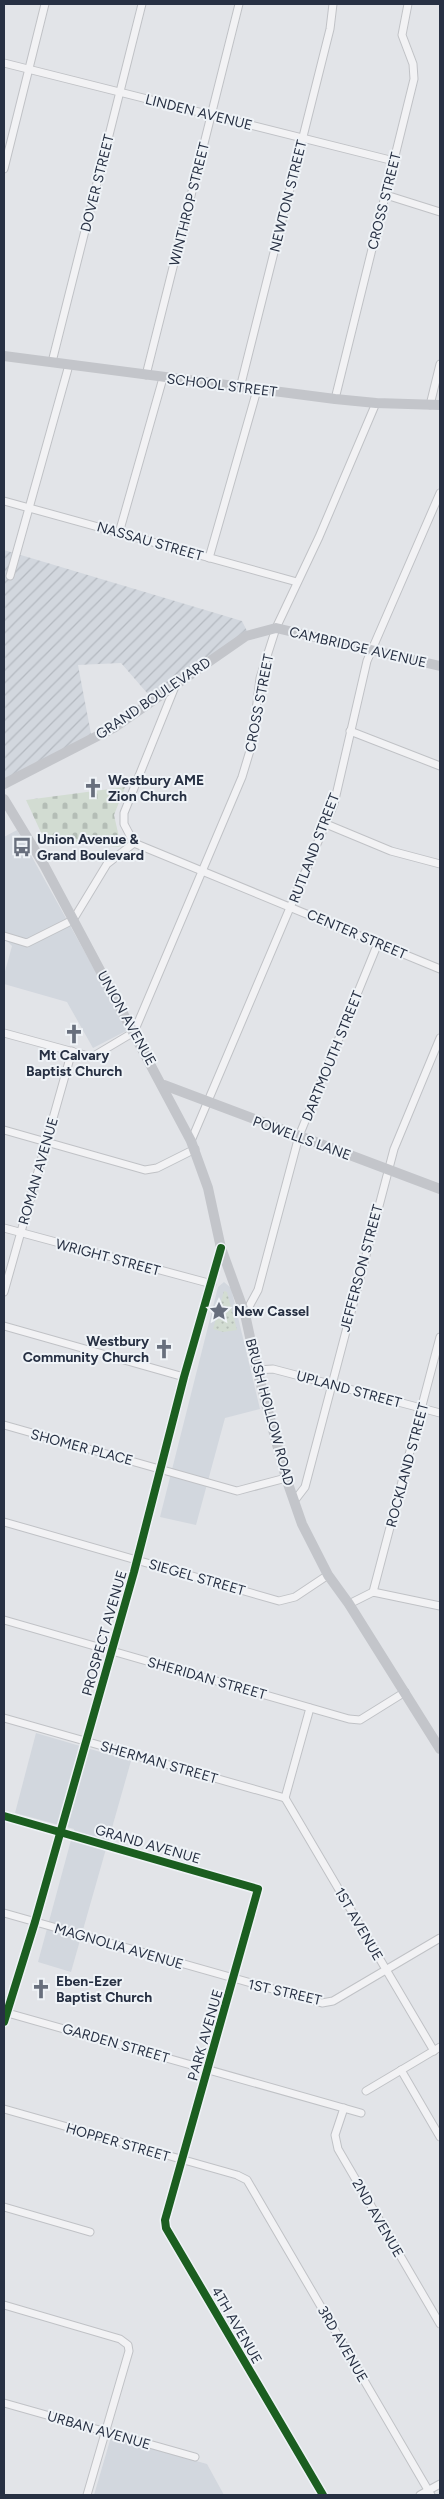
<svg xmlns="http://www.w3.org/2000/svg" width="444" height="2499" viewBox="0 0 444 2499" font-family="Figtree,sans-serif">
<defs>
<pattern id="industrial-furrows" width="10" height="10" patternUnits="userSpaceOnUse" patternTransform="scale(1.25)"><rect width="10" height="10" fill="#d2d7de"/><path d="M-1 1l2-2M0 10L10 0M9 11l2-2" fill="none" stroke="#b4b9c0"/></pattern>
<pattern id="cemetery-stones" width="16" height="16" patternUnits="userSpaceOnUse" patternTransform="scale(1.25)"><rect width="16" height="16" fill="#d2dcd2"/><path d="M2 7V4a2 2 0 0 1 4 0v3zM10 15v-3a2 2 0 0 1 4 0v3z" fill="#b4bdb6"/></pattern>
<pattern id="park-dots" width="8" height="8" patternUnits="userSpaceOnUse" patternTransform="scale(1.25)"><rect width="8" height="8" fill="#d2dcd2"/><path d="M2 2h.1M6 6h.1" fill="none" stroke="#b4bdb6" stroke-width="1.8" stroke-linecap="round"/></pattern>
</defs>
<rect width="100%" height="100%" fill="#e2e4e8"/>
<g fill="#d2d7de">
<polygon points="17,830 128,1030 93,1048 67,1002 4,984 4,975 12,946 4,938 4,837"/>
<polygon points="224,1282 231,1288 260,1409 225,1418 196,1525 160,1517 218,1287"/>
<polygon points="36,1733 131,1761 71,1972 38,1962 74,1829 15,1813"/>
<polygon points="111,2437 207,2464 224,2495 94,2495"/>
</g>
<polygon fill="url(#industrial-furrows)" points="4,550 242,621 247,631 246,636 154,701 121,663 78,665 92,739 4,785"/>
<polygon fill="url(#cemetery-stones)" points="125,787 114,815 121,846 118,847 44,839 26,800"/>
<polygon fill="url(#park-dots)" points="224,1291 227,1292 237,1330 223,1332 213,1329"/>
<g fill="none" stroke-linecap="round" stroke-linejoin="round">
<defs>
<g id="street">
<polyline points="4,63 394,161"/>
<polyline points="4,169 45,4"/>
<polyline points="386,195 440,212"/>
<polyline points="52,362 142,4"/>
<polyline points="146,375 239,4"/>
<polyline points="240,388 330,29 333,4"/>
<polyline points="335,399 414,79 413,64 402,35 408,4"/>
<polyline points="430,405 440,364"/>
<polyline points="4,501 297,582"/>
<polyline points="119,533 163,378"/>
<polyline points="209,558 257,390"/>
<polyline points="10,576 69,365"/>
<polyline points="350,731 440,766"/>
<polyline points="326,824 391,851 440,864"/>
<polyline points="134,843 440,969"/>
<polyline points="134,843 124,824 124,813 176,684"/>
<polyline points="4,936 27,943 73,920 107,864 134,843"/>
<polyline points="4,1033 92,1057 134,1032 242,777 252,744 260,678 276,628 319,537 376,403"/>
<polyline points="4,1130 145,1170 157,1168 195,1149"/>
<polyline points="191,1141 334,804 367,661 440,493"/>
<polyline points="4,1228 212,1284"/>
<polyline points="4,1292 72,1051"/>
<polyline points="245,1314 258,1290 299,1136 378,943"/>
<polyline points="4,1326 184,1377"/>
<polyline points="257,1370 273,1369 440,1413"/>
<polyline points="4,1425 237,1491 286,1478"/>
<polyline points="295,1500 305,1487 394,1149 440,1038"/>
<polyline points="4,1522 279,1601 295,1597 328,1575"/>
<polyline points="373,1592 440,1337"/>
<polyline points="349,1604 373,1592 440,1606"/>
<polyline points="4,1620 349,1719 360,1720 405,1692"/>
<polyline points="4,1718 285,1798"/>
<polyline points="285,1798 434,2051"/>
<polyline points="285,1798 310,1708"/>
<polyline points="4,1816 258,1889 165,2220 166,2228 323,2495"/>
<polyline points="4,1913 322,2003 333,2001 440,1938"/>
<polyline points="4,2012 361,2113"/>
<polyline points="401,2070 440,2137"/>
<polyline points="366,2091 440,2047"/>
<polyline points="344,2108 335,2135 338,2149 440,2324"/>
<polyline points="4,2109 237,2175 247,2180 431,2495"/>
<polyline points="4,2207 90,2232"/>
<polyline points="4,2305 120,2339 128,2345 129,2351 87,2495"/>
<polyline points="4,2403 195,2457"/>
<polyline points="420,2495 440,2484"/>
</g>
</defs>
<use href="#street" stroke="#c0c2c6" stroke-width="9"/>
<use href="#street" stroke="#f2f2f4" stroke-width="7"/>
<g stroke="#c3c5ca" stroke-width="10">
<polyline points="4,356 335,399 376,403 440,405"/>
<polyline points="4,784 115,727 246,636 276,628 440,666"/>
<polyline points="4,799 44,865 191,1141 208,1188 221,1248 245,1314 257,1370 286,1478 302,1524 328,1575 349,1604 440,1749"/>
<polyline points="164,1085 440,1189"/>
<polyline points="4,2022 35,1922 134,1572 184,1377 221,1248"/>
</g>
<defs>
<g id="cycleway">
<polyline points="4,1816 258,1889 165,2220 166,2228 323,2495"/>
<polyline points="4,2022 35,1922 134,1572 184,1377 221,1248"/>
</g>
</defs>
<use href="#cycleway" stroke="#eff3f7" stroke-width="11"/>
<use href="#cycleway" stroke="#1b5e20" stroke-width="8"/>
</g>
<defs>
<symbol id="church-bare" viewBox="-9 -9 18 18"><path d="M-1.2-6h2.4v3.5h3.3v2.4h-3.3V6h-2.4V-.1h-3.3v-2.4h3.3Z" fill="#686f7d" stroke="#eff3f7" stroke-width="2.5" paint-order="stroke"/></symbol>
<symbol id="bus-bare" viewBox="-9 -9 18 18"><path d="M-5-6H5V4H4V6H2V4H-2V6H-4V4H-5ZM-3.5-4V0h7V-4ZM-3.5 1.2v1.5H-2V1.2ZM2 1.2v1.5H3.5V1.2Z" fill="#686f7d" stroke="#eff3f7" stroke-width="2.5" paint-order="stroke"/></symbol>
<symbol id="sight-bare" viewBox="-9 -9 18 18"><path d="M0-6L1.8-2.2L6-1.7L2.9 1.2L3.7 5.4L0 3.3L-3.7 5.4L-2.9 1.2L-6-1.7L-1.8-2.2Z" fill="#686f7d" stroke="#eff3f7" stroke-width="2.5" paint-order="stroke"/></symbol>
</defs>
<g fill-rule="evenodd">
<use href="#church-bare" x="79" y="774" width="28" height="28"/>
<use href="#bus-bare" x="8" y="833" width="28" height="28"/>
<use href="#church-bare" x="60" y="1020" width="28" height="28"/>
<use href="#sight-bare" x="205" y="1297" width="28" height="28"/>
<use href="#church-bare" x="150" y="1335" width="28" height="28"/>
<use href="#church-bare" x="27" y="1975" width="28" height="28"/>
</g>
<g text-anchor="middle" stroke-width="4" stroke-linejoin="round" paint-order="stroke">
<g font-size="14" fill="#273043" stroke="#eff3f7">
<text transform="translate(199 112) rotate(14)" y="5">LINDEN AVENUE</text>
<text transform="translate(97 183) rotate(-76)" y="5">DOVER STREET</text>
<text transform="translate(288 196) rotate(-76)" y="5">NEWTON STREET</text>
<text transform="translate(384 201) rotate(-76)" y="5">CROSS STREET</text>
<text transform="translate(189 204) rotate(-76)" y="5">WINTHROP STREET</text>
<text transform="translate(222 385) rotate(7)" y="5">SCHOOL STREET</text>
<text transform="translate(150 541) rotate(16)" y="5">NASSAU STREET</text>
<text transform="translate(358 647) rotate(13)" y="5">CAMBRIDGE AVENUE</text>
<text transform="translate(153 698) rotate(-34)" y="5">GRAND BOULEVARD</text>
<text transform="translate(259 703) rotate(-79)" y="5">CROSS STREET</text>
<text transform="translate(314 848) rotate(-69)" y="5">RUTLAND STREET</text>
<text transform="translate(357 934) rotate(23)" y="5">CENTER STREET</text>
<text transform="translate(127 1018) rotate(61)" y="5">UNION AVENUE</text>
<text transform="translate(332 1056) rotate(-68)" y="5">DARTMOUTH STREET</text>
<text transform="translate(302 1138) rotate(20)" y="5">POWELLS LANE</text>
<text transform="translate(38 1171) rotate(-74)" y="5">ROMAN AVENUE</text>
<text transform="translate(108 1257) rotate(15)" y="5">WRIGHT STREET</text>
<text transform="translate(361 1268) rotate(-75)" y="5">JEFFERSON STREET</text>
<text transform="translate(349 1389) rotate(15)" y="5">UPLAND STREET</text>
<text transform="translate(270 1412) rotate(75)" y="5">BRUSH HOLLOW ROAD</text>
<text transform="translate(82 1447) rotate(15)" y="5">SHOMER PLACE</text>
<text transform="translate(407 1465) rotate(-75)" y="5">ROCKLAND STREET</text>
<text transform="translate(197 1577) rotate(16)" y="5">SIEGEL STREET</text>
<text transform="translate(104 1633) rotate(-74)" y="5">PROSPECT AVENUE</text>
<text transform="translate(207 1678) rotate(16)" y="5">SHERIDAN STREET</text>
<text transform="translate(159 1762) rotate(16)" y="5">SHERMAN STREET</text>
<text transform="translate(148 1844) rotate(16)" y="5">GRAND AVENUE</text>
<text transform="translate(359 1924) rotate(60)" y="5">1ST AVENUE</text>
<text transform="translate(119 1946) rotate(16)" y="5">MAGNOLIA AVENUE</text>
<text transform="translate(285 1992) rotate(13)" y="5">1ST STREET</text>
<text transform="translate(205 2035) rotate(-74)" y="5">PARK AVENUE</text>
<text transform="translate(116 2043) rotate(16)" y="5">GARDEN STREET</text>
<text transform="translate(118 2142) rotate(16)" y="5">HOPPER STREET</text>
<text transform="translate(378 2218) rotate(60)" y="5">2ND AVENUE</text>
<text transform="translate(237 2325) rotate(60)" y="5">4TH AVENUE</text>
<text transform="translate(343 2344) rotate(60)" y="5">3RD AVENUE</text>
<text transform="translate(99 2430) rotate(16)" y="5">URBAN AVENUE</text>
</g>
<g font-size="14" font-weight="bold" fill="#273043" stroke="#eff3f7" text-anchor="start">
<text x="108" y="785">Westbury AME<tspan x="108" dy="16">Zion Church</tspan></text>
<text x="37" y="844">Union Avenue &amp;<tspan x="37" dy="16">Grand Boulevard</tspan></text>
<text x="74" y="1060" text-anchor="middle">Mt Calvary<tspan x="74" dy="16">Baptist Church</tspan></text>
<text x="234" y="1316">New Cassel</text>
<text x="149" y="1346" text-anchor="end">Westbury<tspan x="149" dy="16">Community Church</tspan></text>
<text x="56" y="1986">Eben-Ezer<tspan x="56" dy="16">Baptist Church</tspan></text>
</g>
</g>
<rect width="444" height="2499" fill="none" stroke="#273043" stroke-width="10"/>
</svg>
